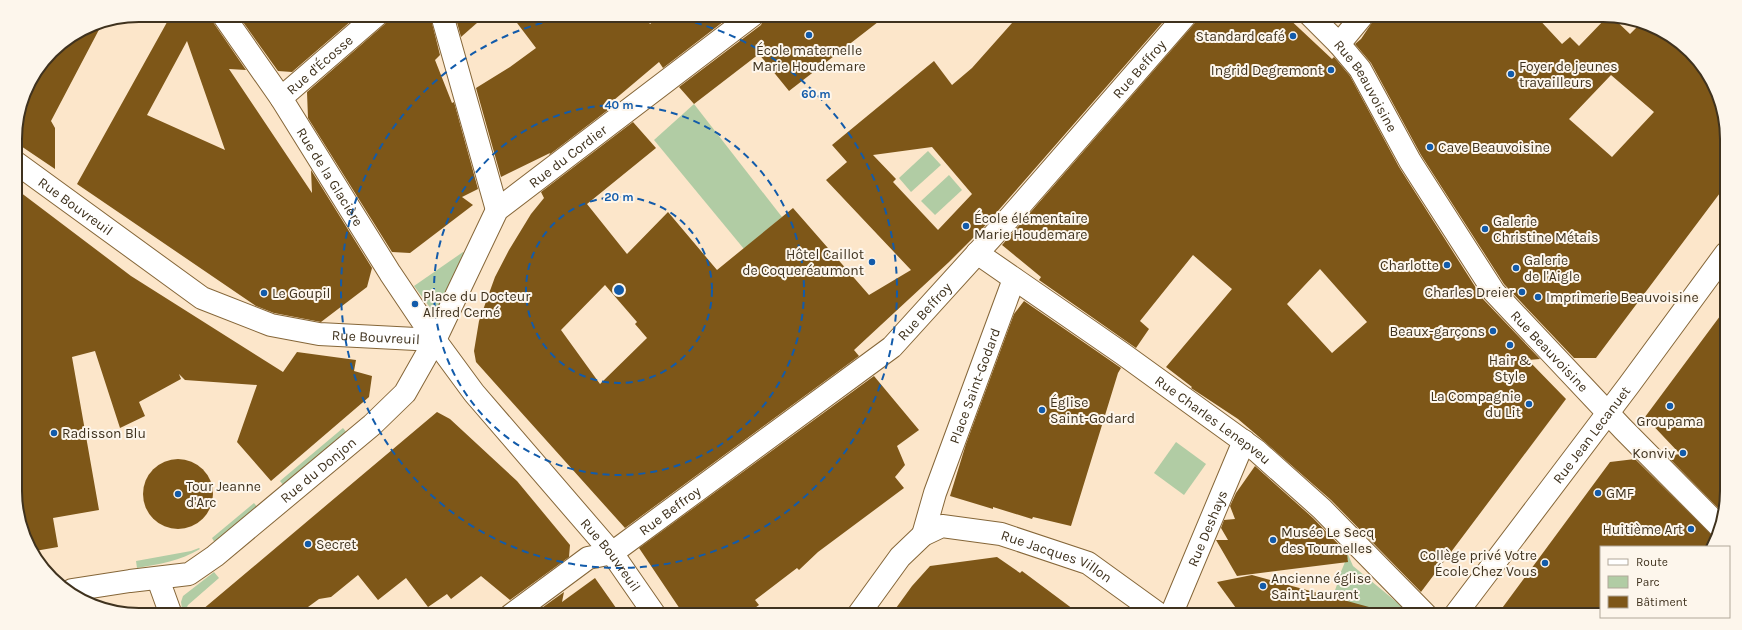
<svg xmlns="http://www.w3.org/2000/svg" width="1742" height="630" viewBox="0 0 1742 630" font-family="Karla,sans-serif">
<rect width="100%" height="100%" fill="#fce6ca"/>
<g fill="#b1cca4">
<polygon points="694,104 782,217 744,249 654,140"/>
<polygon points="928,151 941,165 911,192 899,178"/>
<polygon points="949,175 962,190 935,215 921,201"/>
<polygon points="463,252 466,254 440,312 434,313 414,286"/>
<polygon points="343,428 347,433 284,486 280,481"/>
<polygon points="1176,442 1206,464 1184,495 1154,473"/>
<polygon points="254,503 258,508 215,543 212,538"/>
<polygon points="1343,543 1353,566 1405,609 1400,615 1326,615 1338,582 1341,583 1342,580 1338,579 1345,562 1348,561 1348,559 1345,559 1341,545"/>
<path d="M199,548L200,549C180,561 160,564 137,568L136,561L191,551Z"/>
<polygon points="214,572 219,578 188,605 183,615 181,602 183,596"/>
</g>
<g fill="#7e5718" fill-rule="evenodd">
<path d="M171,15H211L213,22L246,70L229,69L312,193L311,170L372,268L367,287L321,322L274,313L256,306L77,184ZM187,41L225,150L147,115Z"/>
<polygon points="238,15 358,15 292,72 278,71"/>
<polygon points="389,15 430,15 440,55 435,60 452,103 454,102 478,189 462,197 473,205 410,253 392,252 308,118 307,92 385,24"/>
<polygon points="455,15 486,15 461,37"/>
<polygon points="511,15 643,15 650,24 661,15 732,15 663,68 659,62 614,100 617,103 549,155 550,153 501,177 476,88 510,67 536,48"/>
<polygon points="765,15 887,15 789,91 759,54 694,104 679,87 761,25"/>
<path d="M1019,15H1169L983,228L949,262L854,350L859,356L625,528L476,362L474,351L479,321L495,277L509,250L531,214L544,198L541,192L633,122L656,148L587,204L627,254L668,212L717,270L793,208L869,295L911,270L826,180L847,162L832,145L934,61L952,85L972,68ZM932,147L972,194L938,230L893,182L896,179L873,155ZM605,285L637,322L635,324L647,338L600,384L561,330Z"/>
<path d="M1198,15H1285L1332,59L1334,57L1350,76L1399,167L1483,299L1540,359L1528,360L1566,399L1421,592L1331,500L1265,442L1238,419L1191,388L1192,387L1166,367L1232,289L1193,255L1140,321L1149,329L1136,348L1039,280L1041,277L1002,245L1195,23ZM1320,269L1367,322L1332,353L1287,304Z"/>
<path d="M1377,15H1535L1562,44L1570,37L1579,46L1608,16H1611L1630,34L1642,22L1696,57L1714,84L1726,123V185L1596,358H1574L1504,284L1421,155L1371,63L1355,44L1361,39ZM1611,75L1654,112L1612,157L1569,119Z"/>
<polygon points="103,22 51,121 55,128 55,169 15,142 15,131 28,84 57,46 92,24"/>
<polygon points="16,189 131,276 283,372 297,352 356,360 354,371 372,376 369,397 271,481 237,442 257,385 185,380 179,374 181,379 139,402 145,416 120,428 95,351 72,357 99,510 53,518 58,547 35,551 17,515"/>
<polygon points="1024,301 1121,368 1118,373 1071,526 1033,517 1032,519 993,507 993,509 950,496 966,444 1014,314"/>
<polygon points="1726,308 1727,491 1723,513 1667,456 1680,454 1645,417"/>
<polygon points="874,376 919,430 897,446 905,465 895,477 904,488 818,552 799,570 797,568 755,600 759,605 745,615 684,615 639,548"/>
<polygon points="437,412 450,419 517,481 570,545 569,557 510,600 481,576 451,599 447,594 428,607 406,578 378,600 358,575 331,597 319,599 297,615 196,615"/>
<circle cx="178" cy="494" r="35"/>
<polygon points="1635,459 1716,539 1712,547 1601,547 1601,615 1497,615 1610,462"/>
<polygon points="1255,466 1313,518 1347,553 1348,562 1237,576 1216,540 1228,540 1221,528 1224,520 1235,519 1230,506 1236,493"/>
<polygon points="997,557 1020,573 1022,571 1081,615 891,615 912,586 930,566"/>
<polygon points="1252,575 1369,607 1368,615 1241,615 1217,582"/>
<polygon points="595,578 621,615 532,615 564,592 562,602"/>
</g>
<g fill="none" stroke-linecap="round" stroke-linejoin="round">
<defs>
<g id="street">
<path id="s1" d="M223,15L281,98L390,273L435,340L474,393L612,553L655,615"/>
<polyline points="442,15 497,210"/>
<path id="s2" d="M1310,15L1339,44L1360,69L1410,161L1494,292L1623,429L1721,528"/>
<polyline points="1339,44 1363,15"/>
<path id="s3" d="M281,98L377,15"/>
<path id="s4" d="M15,162L202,298L271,325L319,334L435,340"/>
<path id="s5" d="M977,253L1123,354L1257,451L1322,509L1426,615"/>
<path id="s6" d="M923,535L935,493L1014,279"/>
<polyline points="158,579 171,615"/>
<path id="s7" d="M72,590L130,581L189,574L215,556L372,425L405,393L435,340L497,210L753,15"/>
<path id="s8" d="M511,615L588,558L612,553L892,347L1011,216L1186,15"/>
<path id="s9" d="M858,615L900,557L923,535L942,526L1001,534L1088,563L1160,615"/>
<path id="s10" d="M1171,615L1244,441"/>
</g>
<g id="secondary">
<path id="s11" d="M1455,615L1629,385L1726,253"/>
</g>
</defs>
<use href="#street" stroke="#856638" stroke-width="24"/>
<use href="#secondary" stroke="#856638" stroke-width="24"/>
<use href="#street" stroke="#fff" stroke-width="22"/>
<use href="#secondary" stroke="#fff" stroke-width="22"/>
</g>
<g fill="none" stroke="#125baa" stroke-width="2" stroke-dasharray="7 5">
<circle cx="619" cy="290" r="93"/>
<circle cx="619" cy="290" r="185"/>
<path d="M660 15A278 278 0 1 1 578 15"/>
</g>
<g fill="#125baa" stroke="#fdf6ec" stroke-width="1.5">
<circle cx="809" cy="35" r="4"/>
<circle cx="1293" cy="36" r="4"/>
<circle cx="1331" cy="70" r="4"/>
<circle cx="1511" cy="74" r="4"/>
<circle cx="1430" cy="147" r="4"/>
<circle cx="966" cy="226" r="4"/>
<circle cx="1485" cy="229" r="4"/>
<circle cx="872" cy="262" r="4"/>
<circle cx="1447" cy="265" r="4"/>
<circle cx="1516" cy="268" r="4"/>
<circle cx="1522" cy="292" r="4"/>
<circle cx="264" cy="293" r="4"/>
<circle cx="1538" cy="297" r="4"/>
<circle cx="415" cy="304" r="4"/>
<circle cx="1493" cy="331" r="4"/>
<circle cx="1510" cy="345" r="4"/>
<circle cx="1529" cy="404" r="4"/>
<circle cx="1670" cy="406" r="4"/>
<circle cx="1042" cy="410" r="4"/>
<circle cx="54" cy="433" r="4"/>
<circle cx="1683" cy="453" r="4"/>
<circle cx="1598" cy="493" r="4"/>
<circle cx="178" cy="494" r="4"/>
<circle cx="1691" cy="529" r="4"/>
<circle cx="1273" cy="540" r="4"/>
<circle cx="308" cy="544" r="4"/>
<circle cx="1545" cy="563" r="4"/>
<circle cx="1263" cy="586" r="4"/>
</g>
<g text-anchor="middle" stroke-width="4" stroke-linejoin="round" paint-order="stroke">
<g font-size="14" fill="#3f321e" stroke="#fdf6ec" text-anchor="start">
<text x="1285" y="41" text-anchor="end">Standard café</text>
<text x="809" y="55" text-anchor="middle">École maternelle<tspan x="809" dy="16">Marie Houdemare</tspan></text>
<text x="1519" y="71">Foyer de jeunes<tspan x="1519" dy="16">travailleurs</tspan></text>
<text x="1323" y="75" text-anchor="end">Ingrid Degremont</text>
<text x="1438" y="152">Cave Beauvoisine</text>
<text x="974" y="223">École élémentaire<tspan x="974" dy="16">Marie Houdemare</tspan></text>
<text x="1493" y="226">Galerie<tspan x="1493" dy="16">Christine Métais</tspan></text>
<text x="864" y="259" text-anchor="end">Hôtel Caillot<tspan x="864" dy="16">de Coqueréaumont</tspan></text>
<text x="1524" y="265">Galerie<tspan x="1524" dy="16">de l'Aigle</tspan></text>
<text x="1439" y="270" text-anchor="end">Charlotte</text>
<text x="1514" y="297" text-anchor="end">Charles Dreier</text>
<text x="272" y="298">Le Goupil</text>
<text x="423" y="301">Place du Docteur<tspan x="423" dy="16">Alfred Cerné</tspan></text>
<text x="1546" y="302">Imprimerie Beauvoisine</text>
<text x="1485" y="336" text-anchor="end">Beaux-garçons</text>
<text x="1510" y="365" text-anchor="middle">Hair &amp;<tspan x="1510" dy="16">Style</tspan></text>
<text x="1521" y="401" text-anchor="end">La Compagnie<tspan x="1521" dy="16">du Lit</tspan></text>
<text x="1050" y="407">Église<tspan x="1050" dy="16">Saint-Godard</tspan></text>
<text x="1670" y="426" text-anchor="middle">Groupama</text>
<text x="62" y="438">Radisson Blu</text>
<text x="1675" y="458" text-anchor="end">Konviv</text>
<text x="186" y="491">Tour Jeanne<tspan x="186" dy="16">d'Arc</tspan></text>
<text x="1606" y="498">GMF</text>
<text x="1683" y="534" text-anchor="end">Huitième Art</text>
<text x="1281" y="537">Musée Le Secq<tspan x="1281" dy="16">des Tournelles</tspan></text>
<text x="316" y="549">Secret</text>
<text x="1537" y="560" text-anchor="end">Collège privé Votre<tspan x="1537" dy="16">École Chez Vous</tspan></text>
<text x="1271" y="583">Ancienne église<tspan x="1271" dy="16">Saint-Laurent</tspan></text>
</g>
<g font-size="14" fill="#3f321e" stroke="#fdf6ec">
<text dy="5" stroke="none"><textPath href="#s3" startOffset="51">Rue d'Écosse</textPath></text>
<text dy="5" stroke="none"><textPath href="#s8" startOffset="840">Rue Beffroy</textPath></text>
<text dy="5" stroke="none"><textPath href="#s2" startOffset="91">Rue Beauvoisine</textPath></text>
<text dy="5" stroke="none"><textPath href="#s7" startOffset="694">Rue du Cordier</textPath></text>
<text dy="5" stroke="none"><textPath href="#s1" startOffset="194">Rue de la Glacière</textPath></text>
<text dy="5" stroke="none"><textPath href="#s4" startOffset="75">Rue Bouvreuil</textPath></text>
<text dy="5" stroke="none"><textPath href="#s8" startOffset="516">Rue Beffroy</textPath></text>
<text dy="5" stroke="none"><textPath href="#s4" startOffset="411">Rue Bouvreuil</textPath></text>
<text dy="5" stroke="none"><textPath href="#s2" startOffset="415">Rue Beauvoisine</textPath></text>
<text dy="5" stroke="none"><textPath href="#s6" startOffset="158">Place Saint-Godard</textPath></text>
<text dy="5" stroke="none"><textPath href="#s5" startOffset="289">Rue Charles Lenepveu</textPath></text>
<text dy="5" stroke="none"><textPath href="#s11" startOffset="226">Rue Jean Lecanuet</textPath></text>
<text dy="5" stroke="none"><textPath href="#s7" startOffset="284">Rue du Donjon</textPath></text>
<text dy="5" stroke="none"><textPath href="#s8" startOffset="192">Rue Beffroy</textPath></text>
<text dy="5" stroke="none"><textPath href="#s10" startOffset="94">Rue Deshays</textPath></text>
<text dy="5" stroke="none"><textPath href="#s1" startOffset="666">Rue Bouvreuil</textPath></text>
<text dy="5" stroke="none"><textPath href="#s9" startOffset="244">Rue Jacques Villon</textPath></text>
</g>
</g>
<path d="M0 0H1742V630H0ZM139 22H1603A117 117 0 0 1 1720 139V491A117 117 0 0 1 1603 608H139A117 117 0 0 1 22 491V139A117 117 0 0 1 139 22Z" fill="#fdf6ec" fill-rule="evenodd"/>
<path fill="none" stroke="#3f321e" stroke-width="2" d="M139 22H1603A117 117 0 0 1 1720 139V491A117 117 0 0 1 1603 608H139A117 117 0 0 1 22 491V139A117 117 0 0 1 139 22Z"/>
<circle cx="619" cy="290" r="6" fill="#125baa" stroke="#fdf6ec" stroke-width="2"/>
<g font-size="12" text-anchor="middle" font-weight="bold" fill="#125baa" stroke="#fdf6ec" stroke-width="4" stroke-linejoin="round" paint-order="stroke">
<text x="816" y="98">60 m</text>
<text x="619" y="109">40 m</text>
<text x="619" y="201">20 m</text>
</g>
<rect x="1600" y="546" width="130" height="72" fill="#fdf6ec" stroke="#b1a89a"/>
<rect x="1608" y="559" width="20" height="6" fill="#ffffff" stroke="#b1a89a"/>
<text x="1636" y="566" font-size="12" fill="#3f321e">Route</text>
<rect x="1608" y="576" width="20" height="12" fill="#b1cca4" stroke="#b1a89a"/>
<text x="1636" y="586" font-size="12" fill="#3f321e">Parc</text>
<rect x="1608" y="596" width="20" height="12" fill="#7e5718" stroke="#b1a89a"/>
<text x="1636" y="606" font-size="12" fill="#3f321e">Bâtiment</text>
</svg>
